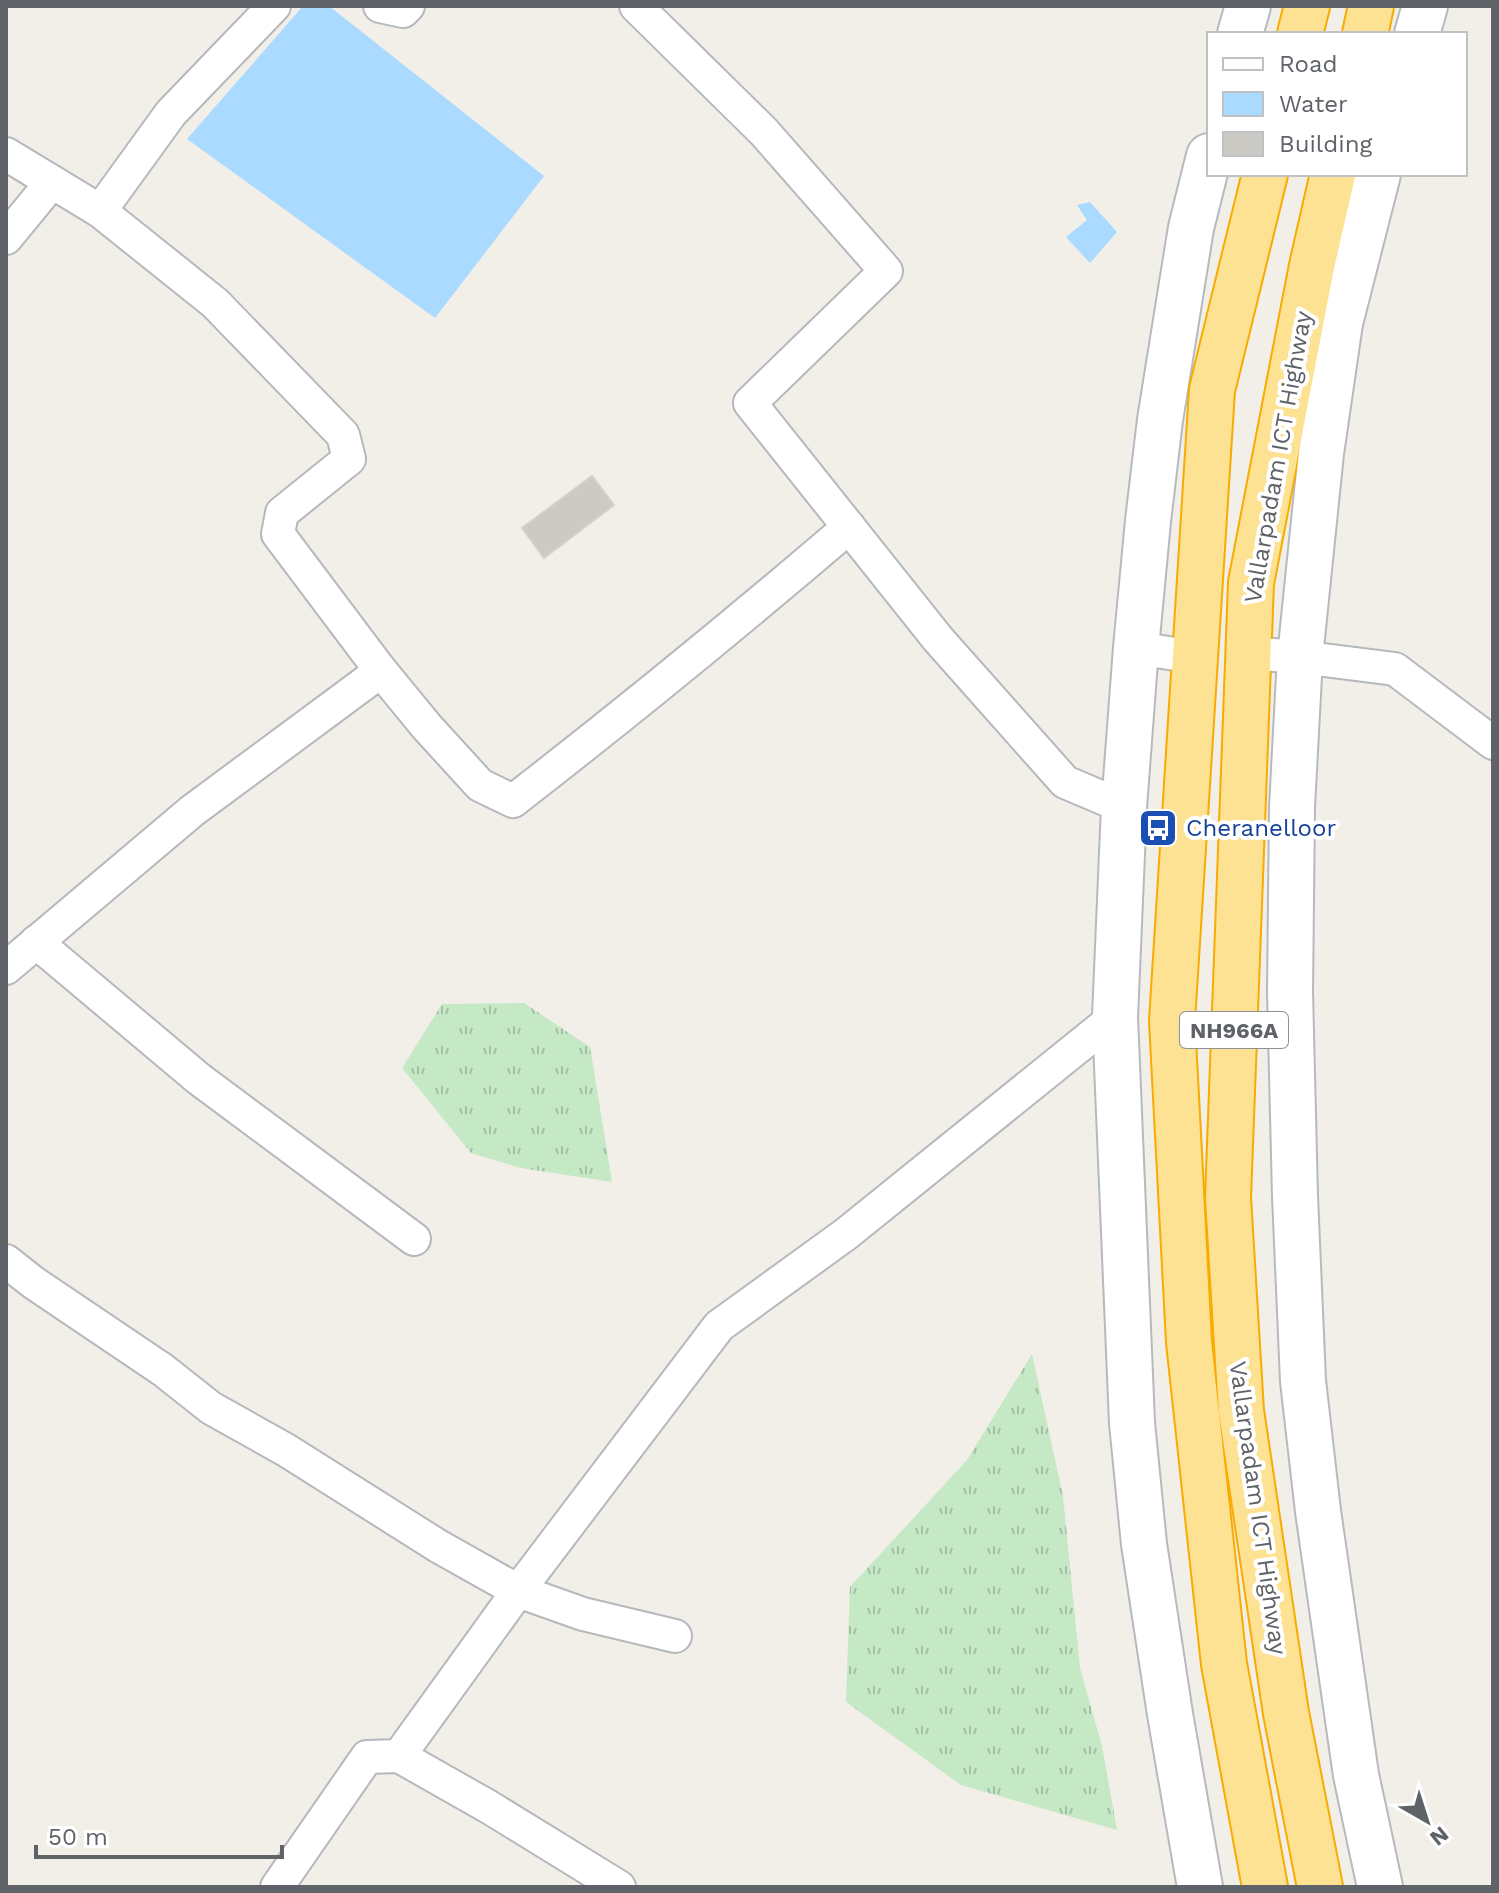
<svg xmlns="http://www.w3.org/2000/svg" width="1499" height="1893" viewBox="0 0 1499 1893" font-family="'Work Sans',sans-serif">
<defs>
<pattern id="grass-tufts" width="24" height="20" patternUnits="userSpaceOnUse" patternTransform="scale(2)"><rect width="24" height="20" fill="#c5e8c5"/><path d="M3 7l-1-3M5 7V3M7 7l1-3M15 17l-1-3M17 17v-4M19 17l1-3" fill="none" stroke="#a3c0a4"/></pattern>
</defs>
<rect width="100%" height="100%" fill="#f1efe8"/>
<g fill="url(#grass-tufts)">
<polygon points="524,1003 590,1047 612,1182 521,1168 471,1153 402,1068 442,1004"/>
<polygon points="1032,1354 1063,1496 1080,1668 1102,1746 1117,1830 961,1785 846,1702 850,1587 967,1460"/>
</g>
<g fill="#aadaff">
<polygon points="303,6 329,6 544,176 435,318 187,139"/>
<polygon points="1090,202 1117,232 1090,263 1066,237 1087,220 1077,205"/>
</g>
<polygon fill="#cccac5" stroke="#d6d1c6" stroke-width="2" points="592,476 614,505 544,558 522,528"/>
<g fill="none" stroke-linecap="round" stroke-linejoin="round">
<defs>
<g id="street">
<polyline points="380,6 403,11 408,6"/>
<polyline points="636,6 764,132 886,271 750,403 938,639 1065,782 1124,807"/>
<polyline points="6,154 100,211 215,303 343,435 349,459 282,513 278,534 381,671"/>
<polyline points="100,211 171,113 274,6"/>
<polyline points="6,238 52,182"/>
<polyline points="1136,648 1195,657"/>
<polyline points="1248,653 1300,657 1395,669 1493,743"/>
<polyline points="36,942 199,1079 414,1239"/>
<path d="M6,968L192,811L381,671L427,727L480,785L513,801C628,712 739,621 849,527"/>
<polyline points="6,1261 34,1283 163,1370 211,1408 286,1450 438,1546 518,1591 583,1614 675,1636"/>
<polyline points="399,1756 489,1807 619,1887"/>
<polyline points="277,1887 367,1757 399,1756 518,1591 719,1326 846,1234 1115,1017"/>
</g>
<g id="secondary">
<polyline points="1240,34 1248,6"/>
<polyline points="1417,34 1425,6"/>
<polyline points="1378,174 1340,323 1321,453 1300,657 1292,807 1290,992 1295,1196 1303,1381 1318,1511 1356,1775 1380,1887"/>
<polyline points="1200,1887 1170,1714 1144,1544 1132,1423 1115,1017 1124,807 1136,648 1148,521 1160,420 1191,228 1209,156"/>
</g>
<g id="highway">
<polyline points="1300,34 1307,6"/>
<polyline points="1365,34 1371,6"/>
<polyline points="1265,1887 1224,1664 1189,1342 1172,1021 1212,390 1265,174"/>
<polyline points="1320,1887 1286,1713 1241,1411 1228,1198 1251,583 1312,266 1333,174"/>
</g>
</defs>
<use href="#street" stroke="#b5b8bc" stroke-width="36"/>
<use href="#secondary" stroke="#b6babf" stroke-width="48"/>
<use href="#highway" stroke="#f9ab00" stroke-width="48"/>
<use href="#street" stroke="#fff" stroke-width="32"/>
<use href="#secondary" stroke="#fff" stroke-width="44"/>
<use href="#highway" stroke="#fde293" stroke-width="44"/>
</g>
<defs>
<symbol id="bus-square" viewBox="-11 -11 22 22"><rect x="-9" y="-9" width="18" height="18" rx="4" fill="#1a4fb4" stroke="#fff"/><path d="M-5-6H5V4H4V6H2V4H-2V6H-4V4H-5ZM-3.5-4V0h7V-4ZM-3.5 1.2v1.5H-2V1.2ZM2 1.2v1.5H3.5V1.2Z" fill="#fff"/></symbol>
</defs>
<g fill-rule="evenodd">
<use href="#bus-square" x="1136" y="806" width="44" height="44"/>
</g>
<g text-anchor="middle" stroke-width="8" stroke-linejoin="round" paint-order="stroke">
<rect fill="#fff" stroke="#8f9295" stroke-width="2" x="1180" y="1012" width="108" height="36" rx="6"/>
<g font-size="22" font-weight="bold" fill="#5f6368">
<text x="1234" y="1038">NH966A</text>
</g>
<g font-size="24" fill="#5f6368" stroke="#fff">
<text transform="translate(1278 457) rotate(-80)" y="8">Vallarpadam ICT Highway</text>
<text transform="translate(1258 1508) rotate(82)" y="8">Vallarpadam ICT Highway</text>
</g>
<g font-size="24" fill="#164399" stroke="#fff" text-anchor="start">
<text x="1186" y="836">Cheranelloor</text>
</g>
</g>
<rect width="1499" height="1893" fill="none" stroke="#5f6368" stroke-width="16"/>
<rect x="1207" y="32" width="260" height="144" fill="#ffffff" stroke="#bfc1c3" stroke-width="2"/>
<rect x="1223" y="58" width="40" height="12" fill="#ffffff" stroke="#bfc1c3" stroke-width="2"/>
<text x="1279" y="72" font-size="24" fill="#5f6368">Road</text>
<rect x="1223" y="92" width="40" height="24" fill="#aadaff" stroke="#bfc1c3" stroke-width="2"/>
<text x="1279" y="112" font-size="24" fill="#5f6368">Water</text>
<rect x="1223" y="132" width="40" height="24" fill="#cccac5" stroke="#bfc1c3" stroke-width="2"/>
<text x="1279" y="152" font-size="24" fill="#5f6368">Building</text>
<g transform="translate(1427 1821) rotate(141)" stroke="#ffffff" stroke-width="6" paint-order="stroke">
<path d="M0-6L14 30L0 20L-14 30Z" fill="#5f6368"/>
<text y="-12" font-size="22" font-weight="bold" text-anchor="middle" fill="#5f6368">N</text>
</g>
<path d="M36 1845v12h246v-12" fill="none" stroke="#5f6368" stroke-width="4"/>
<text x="48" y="1845" font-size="24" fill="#5f6368" stroke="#ffffff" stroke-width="6" paint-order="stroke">50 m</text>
</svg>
